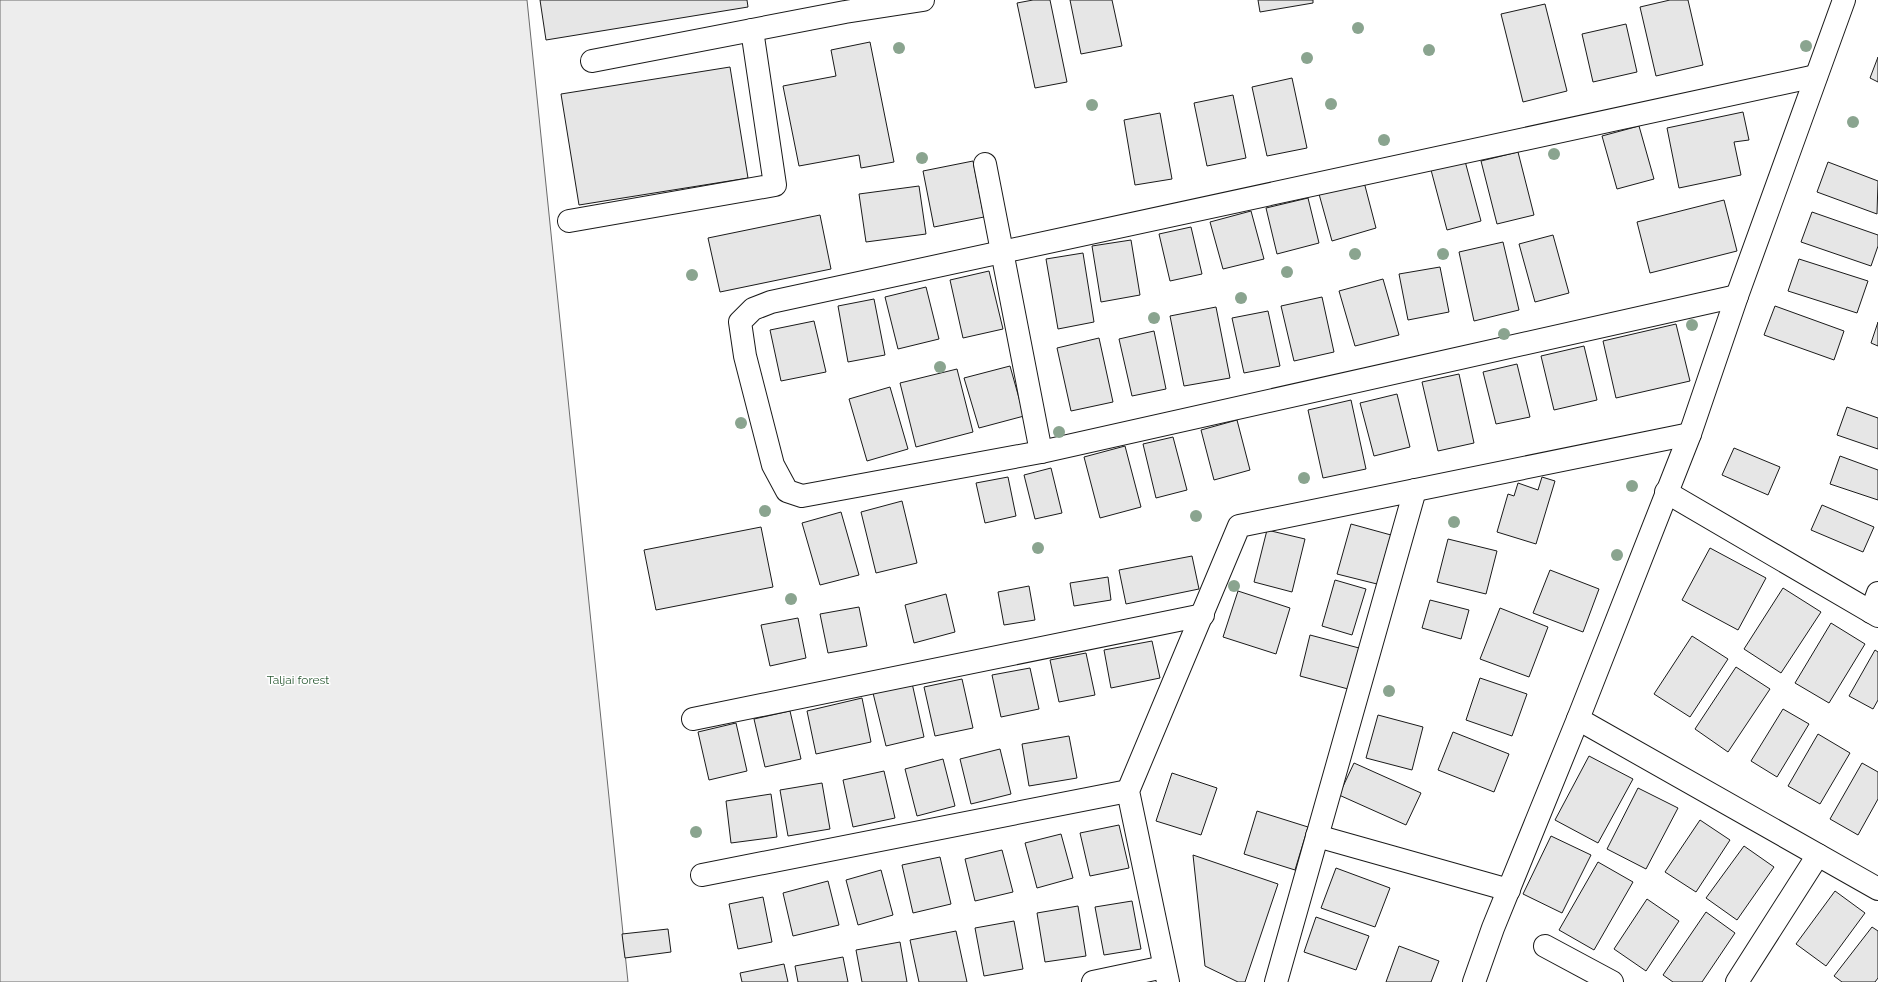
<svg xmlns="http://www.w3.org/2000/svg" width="1878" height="982" viewBox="0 0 1878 982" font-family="Raleway,sans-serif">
<rect width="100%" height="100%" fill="#fff"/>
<polygon fill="#ededed" stroke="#6a6a6a" points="0,0 527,0 628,982 0,982"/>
<g fill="#e6e6e6" stroke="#1a1a1a">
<polygon points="540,0 747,0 748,7 546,40"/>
<polygon points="1033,0 1050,0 1067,82 1035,88 1017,3"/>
<polygon points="1070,0 1112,0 1122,46 1081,54"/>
<polygon points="1258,0 1313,0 1313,3 1260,12"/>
<polygon points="1670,0 1688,0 1703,65 1656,76 1640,7"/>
<polygon points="1545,4 1567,91 1523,102 1501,14"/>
<polygon points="1626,24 1637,72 1593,82 1582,34"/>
<polygon points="870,42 894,162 861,168 859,155 799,166 783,86 836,76 831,50"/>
<polygon points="1878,57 1878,82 1870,78"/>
<polygon points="730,67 748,178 579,205 561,94"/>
<polygon points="1292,78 1307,148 1267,156 1252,87"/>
<polygon points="1233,95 1246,158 1207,166 1194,103"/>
<polygon points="1743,112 1749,140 1734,142 1741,175 1679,188 1667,128"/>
<polygon points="1160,113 1172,179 1135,185 1124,120"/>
<polygon points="1639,126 1654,179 1617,189 1602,136"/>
<polygon points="1518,152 1534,215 1497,224 1481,161"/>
<polygon points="973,161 984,217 934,227 923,171"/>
<polygon points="1465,161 1481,221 1447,230 1431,170"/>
<polygon points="1828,162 1878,181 1877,214 1817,192"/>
<polygon points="1364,182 1376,228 1332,241 1319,194"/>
<polygon points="919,186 926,234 866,242 859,194"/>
<polygon points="1308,198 1319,243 1277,254 1266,208"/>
<polygon points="1724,200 1737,251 1650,273 1637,222"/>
<polygon points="1251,211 1264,259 1223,269 1210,222"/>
<polygon points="1812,212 1878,235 1878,246 1871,266 1801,242"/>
<polygon points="820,215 831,269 720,292 708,238"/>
<polygon points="1191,227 1202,274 1170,281 1159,234"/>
<polygon points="1553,235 1569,293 1535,302 1519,244"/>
<polygon points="1131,240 1140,295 1101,302 1092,246"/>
<polygon points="1503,242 1519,310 1474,321 1459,252"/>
<polygon points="1083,253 1094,322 1058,329 1046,259"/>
<polygon points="1799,259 1868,281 1857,313 1788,291"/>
<polygon points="1440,267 1449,312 1408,320 1399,274"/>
<polygon points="989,271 1003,329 963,338 950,280"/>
<polygon points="1383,279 1399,335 1355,346 1339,291"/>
<polygon points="926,287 939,339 898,349 885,297"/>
<polygon points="1322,297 1334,352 1294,361 1281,306"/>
<polygon points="874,299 885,355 848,362 838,306"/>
<polygon points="1775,306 1844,331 1834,360 1764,335"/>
<polygon points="1216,307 1230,378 1184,386 1170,316"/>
<polygon points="1268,311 1280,366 1244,373 1232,318"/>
<polygon points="814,321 826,372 781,381 770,330"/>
<polygon points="1878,322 1878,346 1871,343"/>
<polygon points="1676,324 1690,381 1616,398 1603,341"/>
<polygon points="1154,331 1166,389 1132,396 1119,339"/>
<polygon points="1099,338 1113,402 1071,411 1057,348"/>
<polygon points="1584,346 1597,400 1554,410 1541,356"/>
<polygon points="1517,364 1530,417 1496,424 1483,372"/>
<polygon points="1010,366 1024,416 979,428 964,378"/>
<polygon points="957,369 973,432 916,447 900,383"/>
<polygon points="1459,374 1474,443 1438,451 1422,382"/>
<polygon points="890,387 908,449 867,461 849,399"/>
<polygon points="1397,394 1410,447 1374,456 1360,403"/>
<polygon points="1351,400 1366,469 1323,478 1308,410"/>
<polygon points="1847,407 1878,418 1878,449 1837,435"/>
<polygon points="1237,420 1250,470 1214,480 1201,430"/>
<polygon points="1173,437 1187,490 1156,498 1143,444"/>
<polygon points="1125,446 1141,507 1100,518 1084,457"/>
<polygon points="1734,448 1780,467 1768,495 1722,475"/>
<polygon points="1840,456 1878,470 1878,500 1830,484"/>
<polygon points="1051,468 1062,513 1035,519 1024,475"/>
<polygon points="1008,477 1016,516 985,523 976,483"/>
<polygon points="1542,477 1555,481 1536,544 1497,532 1508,494 1514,496 1518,483 1538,490"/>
<polygon points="902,501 917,563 876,573 861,512"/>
<polygon points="1822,505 1874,527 1863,552 1811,530"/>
<polygon points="841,512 859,575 820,585 802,523"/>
<polygon points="1351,524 1391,535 1377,584 1337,574"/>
<polygon points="761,527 773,587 656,610 644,550"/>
<polygon points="1267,530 1305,539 1292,592 1254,582"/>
<polygon points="1448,539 1497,551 1486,594 1437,582"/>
<polygon points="1710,548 1766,578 1738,630 1682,600"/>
<polygon points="1192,556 1199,589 1126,604 1119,570"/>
<polygon points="1550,570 1599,589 1583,632 1533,613"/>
<polygon points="1108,577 1111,600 1074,606 1070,583"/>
<polygon points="1335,580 1366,589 1352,635 1322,626"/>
<polygon points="1029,586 1035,620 1004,625 998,592"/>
<polygon points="1783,588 1821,612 1781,673 1744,649"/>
<polygon points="1238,591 1290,608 1276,654 1223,637"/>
<polygon points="946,594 955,632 914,643 905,605"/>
<polygon points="1430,600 1469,610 1461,639 1422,628"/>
<polygon points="859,607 867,646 828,653 820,614"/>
<polygon points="1500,608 1548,627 1529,677 1480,659"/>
<polygon points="798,618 806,658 770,666 761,625"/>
<polygon points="1831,623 1865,644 1829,703 1795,683"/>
<polygon points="1310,635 1359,648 1348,689 1300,676"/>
<polygon points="1692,636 1728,659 1690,717 1654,694"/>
<polygon points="1152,641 1160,678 1111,688 1104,650"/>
<polygon points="1875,650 1878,652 1878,700 1873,709 1849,696"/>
<polygon points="1086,653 1095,695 1059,702 1050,660"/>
<polygon points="1736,667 1770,689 1728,752 1695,729"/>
<polygon points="1030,668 1039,709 1001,717 992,675"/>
<polygon points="1480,678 1527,694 1512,736 1466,720"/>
<polygon points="962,679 973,728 935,736 924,687"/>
<polygon points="912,683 924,737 886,746 873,693"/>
<polygon points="862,698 871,742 816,754 807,711"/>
<polygon points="1783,709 1809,724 1777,777 1751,761"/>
<polygon points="790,711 801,759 765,767 754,719"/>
<polygon points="1378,715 1423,727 1412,770 1366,758"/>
<polygon points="736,723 747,771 709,780 698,732"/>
<polygon points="1453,732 1509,754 1494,792 1438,770"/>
<polygon points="1818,734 1850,753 1820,804 1788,786"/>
<polygon points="1069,736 1077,778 1029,786 1022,744"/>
<polygon points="1000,749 1011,794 971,804 960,759"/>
<polygon points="1589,756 1633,779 1598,843 1555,820"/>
<polygon points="943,759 955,806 917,816 905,769"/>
<polygon points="1354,763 1421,793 1406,825 1339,795"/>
<polygon points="1862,763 1878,772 1878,799 1858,835 1830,819"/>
<polygon points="884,771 895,818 853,827 843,780"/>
<polygon points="1172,773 1217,788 1201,835 1156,821"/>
<polygon points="822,783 830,829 788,836 780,790"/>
<polygon points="1638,788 1678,808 1646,869 1607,849"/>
<polygon points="771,794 777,837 731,843 726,801"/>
<polygon points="1257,811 1308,827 1295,870 1244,854"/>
<polygon points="1700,820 1730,840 1696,892 1665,872"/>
<polygon points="1119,825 1129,868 1090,876 1080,833"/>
<polygon points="1061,834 1073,878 1037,888 1025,843"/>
<polygon points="1551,836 1591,855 1562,913 1523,894"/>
<polygon points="1744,846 1774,867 1737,920 1706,898"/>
<polygon points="1002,850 1013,892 975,901 965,859"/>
<polygon points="1193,855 1278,884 1245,982 1238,982 1205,966"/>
<polygon points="940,857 951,904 913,913 902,865"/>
<polygon points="1598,862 1633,882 1594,950 1559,930"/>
<polygon points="1336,868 1390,888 1375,927 1321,908"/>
<polygon points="881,870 893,915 858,925 846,880"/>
<polygon points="828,881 839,925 793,936 783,893"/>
<polygon points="1835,891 1865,913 1826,966 1796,944"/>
<polygon points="763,897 772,942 738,949 729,904"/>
<polygon points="1647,899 1679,921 1646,971 1614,949"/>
<polygon points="1132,901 1141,949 1104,955 1095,907"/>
<polygon points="1078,906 1086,956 1045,962 1037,913"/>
<polygon points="1706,912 1735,933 1702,982 1673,982 1663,975"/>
<polygon points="1316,917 1369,936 1356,970 1304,952"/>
<polygon points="1014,921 1023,969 984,976 975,928"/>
<polygon points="1872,927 1878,931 1878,978 1875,982 1842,982 1834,976"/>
<polygon points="668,929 671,952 625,958 622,934"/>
<polygon points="956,931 967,982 919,982 910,940"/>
<polygon points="900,942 907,982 862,982 856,950"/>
<polygon points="1399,946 1439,961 1431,982 1386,982"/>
<polygon points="843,957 848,982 798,982 795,966"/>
<polygon points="784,964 788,982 742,982 740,973"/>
</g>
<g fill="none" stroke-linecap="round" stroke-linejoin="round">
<defs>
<g id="minor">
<polyline points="592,61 845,12 923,0"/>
<polyline points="985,164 1041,452"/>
<polyline points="569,221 775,185 752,30"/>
<polyline points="1737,296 1041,452 802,496 787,491 773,465 745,356 740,322 753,309 771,302 1816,76"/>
<polyline points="1666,492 1878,616"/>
<polyline points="1871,612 1878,593"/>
<polyline points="693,719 1203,615"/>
<polyline points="1578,719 1878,889"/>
<polyline points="1317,836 1509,890"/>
<polyline points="702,875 1128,791"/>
<polyline points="1545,946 1612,982"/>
<polyline points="1093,982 1164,967"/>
<polyline points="1168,982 1128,791 1239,526 1690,434"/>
<polyline points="1276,982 1415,490"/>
<polyline points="1474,982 1493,928 1578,719 1690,434 1737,296 1844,0"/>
<polyline points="1737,982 1818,855"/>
</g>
</defs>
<use href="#minor" stroke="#1a1a1a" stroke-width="24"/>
<use href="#minor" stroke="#fff" stroke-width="22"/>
</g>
<g fill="#8aa48f">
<circle cx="1358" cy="28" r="6"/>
<circle cx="1806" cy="46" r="6"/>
<circle cx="899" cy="48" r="6"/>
<circle cx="1429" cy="50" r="6"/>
<circle cx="1307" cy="58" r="6"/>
<circle cx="1331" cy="104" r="6"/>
<circle cx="1092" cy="105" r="6"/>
<circle cx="1853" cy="122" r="6"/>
<circle cx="1384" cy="140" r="6"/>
<circle cx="1554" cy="154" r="6"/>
<circle cx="922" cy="158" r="6"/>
<circle cx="1355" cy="254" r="6"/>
<circle cx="1443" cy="254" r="6"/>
<circle cx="1287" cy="272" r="6"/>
<circle cx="692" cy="275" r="6"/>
<circle cx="1241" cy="298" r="6"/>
<circle cx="1154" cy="318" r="6"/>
<circle cx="1692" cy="325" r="6"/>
<circle cx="1504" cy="334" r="6"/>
<circle cx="940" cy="367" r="6"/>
<circle cx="741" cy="423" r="6"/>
<circle cx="1059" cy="432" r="6"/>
<circle cx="1304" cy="478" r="6"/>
<circle cx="1632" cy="486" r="6"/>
<circle cx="765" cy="511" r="6"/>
<circle cx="1196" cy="516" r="6"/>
<circle cx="1454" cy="522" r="6"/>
<circle cx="1038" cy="548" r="6"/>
<circle cx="1617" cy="555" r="6"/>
<circle cx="1234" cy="586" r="6"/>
<circle cx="791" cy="599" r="6"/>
<circle cx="1389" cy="691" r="6"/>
<circle cx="696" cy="832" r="6"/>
</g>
<g text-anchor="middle" stroke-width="3" stroke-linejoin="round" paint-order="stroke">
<g font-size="12" fill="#2b5a34" stroke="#fff">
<text x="298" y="684">Taljai forest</text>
</g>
</g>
</svg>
